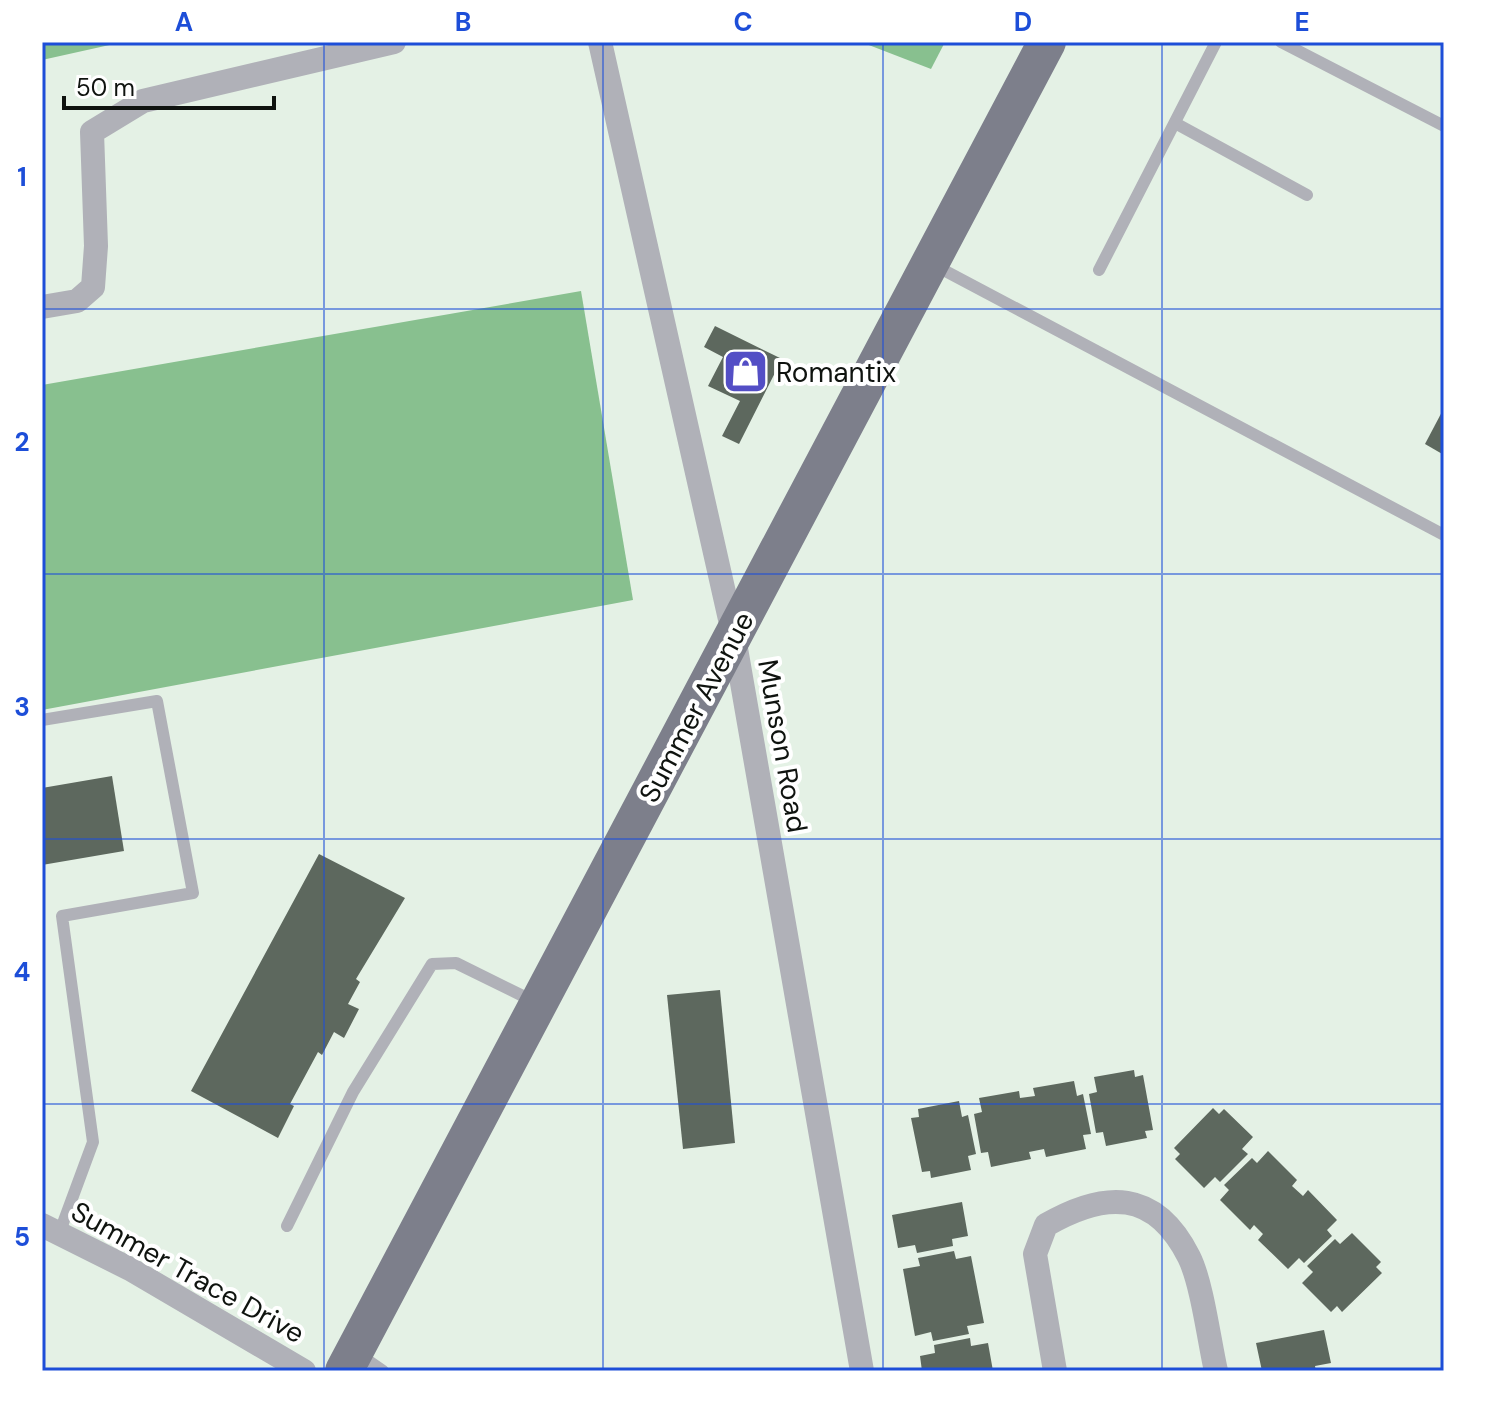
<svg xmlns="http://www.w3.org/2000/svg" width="1486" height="1413" viewBox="0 0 1486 1413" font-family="'DM Sans',sans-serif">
<rect width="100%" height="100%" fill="#e4f1e5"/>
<g fill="#88c08f">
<polygon points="42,42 123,42 42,60"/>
<polygon points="861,42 945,42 931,69"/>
<polygon points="581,291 633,600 42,710 42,385"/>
</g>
<g fill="#5d685e">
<polygon points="715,326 782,359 739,444 722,436 740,401 708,386 723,357 704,347"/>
<polygon points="1444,408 1444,455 1425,444"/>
<polygon points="112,776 124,851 42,865 42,788"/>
<polygon points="319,854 405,898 356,979 360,982 348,1004 359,1009 344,1038 334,1032 322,1055 318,1052 290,1104 294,1106 278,1138 191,1091"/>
<polygon points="720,990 735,1143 683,1149 667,995"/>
<polygon points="1134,1070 1135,1077 1143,1075 1153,1130 1145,1131 1147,1138 1106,1146 1103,1132 1096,1133 1089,1094 1097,1092 1094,1077"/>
<polygon points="1074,1081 1077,1096 1083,1094 1091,1134 1083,1135 1086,1149 1046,1157 1044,1149 1029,1152 1031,1159 991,1167 988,1152 981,1153 974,1114 982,1112 979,1098 1019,1091 1020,1098 1035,1096 1033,1088"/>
<polygon points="959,1101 962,1117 968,1115 976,1154 968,1156 971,1170 931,1178 930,1171 922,1172 911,1118 919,1117 918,1109"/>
<polygon points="1213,1108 1219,1114 1224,1109 1253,1137 1242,1149 1248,1154 1220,1182 1215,1177 1204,1188 1175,1159 1180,1154 1174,1148"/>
<polygon points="1268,1151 1297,1180 1292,1186 1303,1196 1308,1190 1337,1220 1327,1230 1332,1236 1304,1263 1299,1258 1288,1269 1258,1240 1263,1234 1254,1225 1250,1230 1220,1200 1229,1190 1224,1185 1252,1158 1257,1163"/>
<polygon points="962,1202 968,1236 952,1239 953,1246 917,1253 915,1245 898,1248 892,1215"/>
<polygon points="1352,1233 1381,1262 1376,1267 1382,1273 1342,1312 1337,1306 1331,1312 1302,1283 1313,1272 1307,1266 1335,1239 1340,1244"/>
<polygon points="954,1251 956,1259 971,1256 984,1323 967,1326 969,1334 933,1341 931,1332 915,1336 903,1269 920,1266 918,1258"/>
<polygon points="1324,1330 1331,1363 1315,1366 1316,1371 1262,1371 1256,1343"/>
<polygon points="970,1338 971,1346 988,1343 993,1371 922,1371 920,1356 935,1353 934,1345"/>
</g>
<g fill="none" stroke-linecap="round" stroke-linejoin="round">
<g stroke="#b0b1b8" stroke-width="12">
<polyline points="1281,42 1444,126"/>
<polyline points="1175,123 1307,195"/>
<polyline points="934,265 1444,535"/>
<polyline points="1099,270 1216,42"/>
<polyline points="42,720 157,701 193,893 62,916 93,1142 59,1234"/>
<polyline points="287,1226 353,1092 432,964 456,963 533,1001"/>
<polyline points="357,1353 383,1371"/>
</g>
<g stroke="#b0b1b8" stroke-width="24">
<polyline points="600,42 734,637 862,1371"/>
<polyline points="42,307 77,301 93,287 96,246 92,132 143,101 394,42"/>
<polyline points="42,1225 130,1269 304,1371"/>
<path d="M1055,1371L1035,1254L1046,1225C1105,1191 1155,1189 1189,1257C1202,1283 1209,1340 1216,1371"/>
</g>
<polyline stroke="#7d7f8b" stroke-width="38" points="344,1371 1047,42"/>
</g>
<path fill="none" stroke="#1d4ed8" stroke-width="2" stroke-opacity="0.55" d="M324,42V1371M603,42V1371M883,42V1371M1162,42V1371M42,309H1444M42,574H1444M42,839H1444M42,1104H1444"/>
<defs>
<symbol id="shop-square" viewBox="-11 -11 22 22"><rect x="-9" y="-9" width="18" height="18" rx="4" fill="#534ec5" stroke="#fff"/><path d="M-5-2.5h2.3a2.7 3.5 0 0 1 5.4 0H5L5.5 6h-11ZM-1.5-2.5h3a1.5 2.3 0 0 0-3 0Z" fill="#fff"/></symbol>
</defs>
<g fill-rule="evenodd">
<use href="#shop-square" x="720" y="346" width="51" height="51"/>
</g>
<g text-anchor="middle" stroke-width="8" stroke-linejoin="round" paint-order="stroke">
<g font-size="28" fill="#0f130f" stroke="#fff" text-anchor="start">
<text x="776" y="382">Romantix</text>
</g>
<g font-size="28" fill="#0f130f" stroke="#fff">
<text transform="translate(696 707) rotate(-62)" y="10">Summer Avenue</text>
<text transform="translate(783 746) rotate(80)" y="10">Munson Road</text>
<text transform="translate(188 1272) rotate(29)" y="10">Summer Trace Drive</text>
</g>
</g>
<rect width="1486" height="1413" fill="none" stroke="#ffffff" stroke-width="88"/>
<path d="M64 96v12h210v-12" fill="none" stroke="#0f130f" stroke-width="4"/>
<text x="76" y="96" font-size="24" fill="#0f130f" stroke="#ffffff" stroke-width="6" paint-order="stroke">50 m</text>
<rect x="44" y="44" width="1398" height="1325" fill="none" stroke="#1d4ed8" stroke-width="3"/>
<g font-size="26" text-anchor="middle" font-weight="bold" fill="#1d4ed8">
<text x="184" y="31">A</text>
<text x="463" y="31">B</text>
<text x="743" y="31">C</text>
<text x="1023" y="31">D</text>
<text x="1302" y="31">E</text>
<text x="22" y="186">1</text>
<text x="22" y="451">2</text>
<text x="22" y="716">3</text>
<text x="22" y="981">4</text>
<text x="22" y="1246">5</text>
</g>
</svg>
